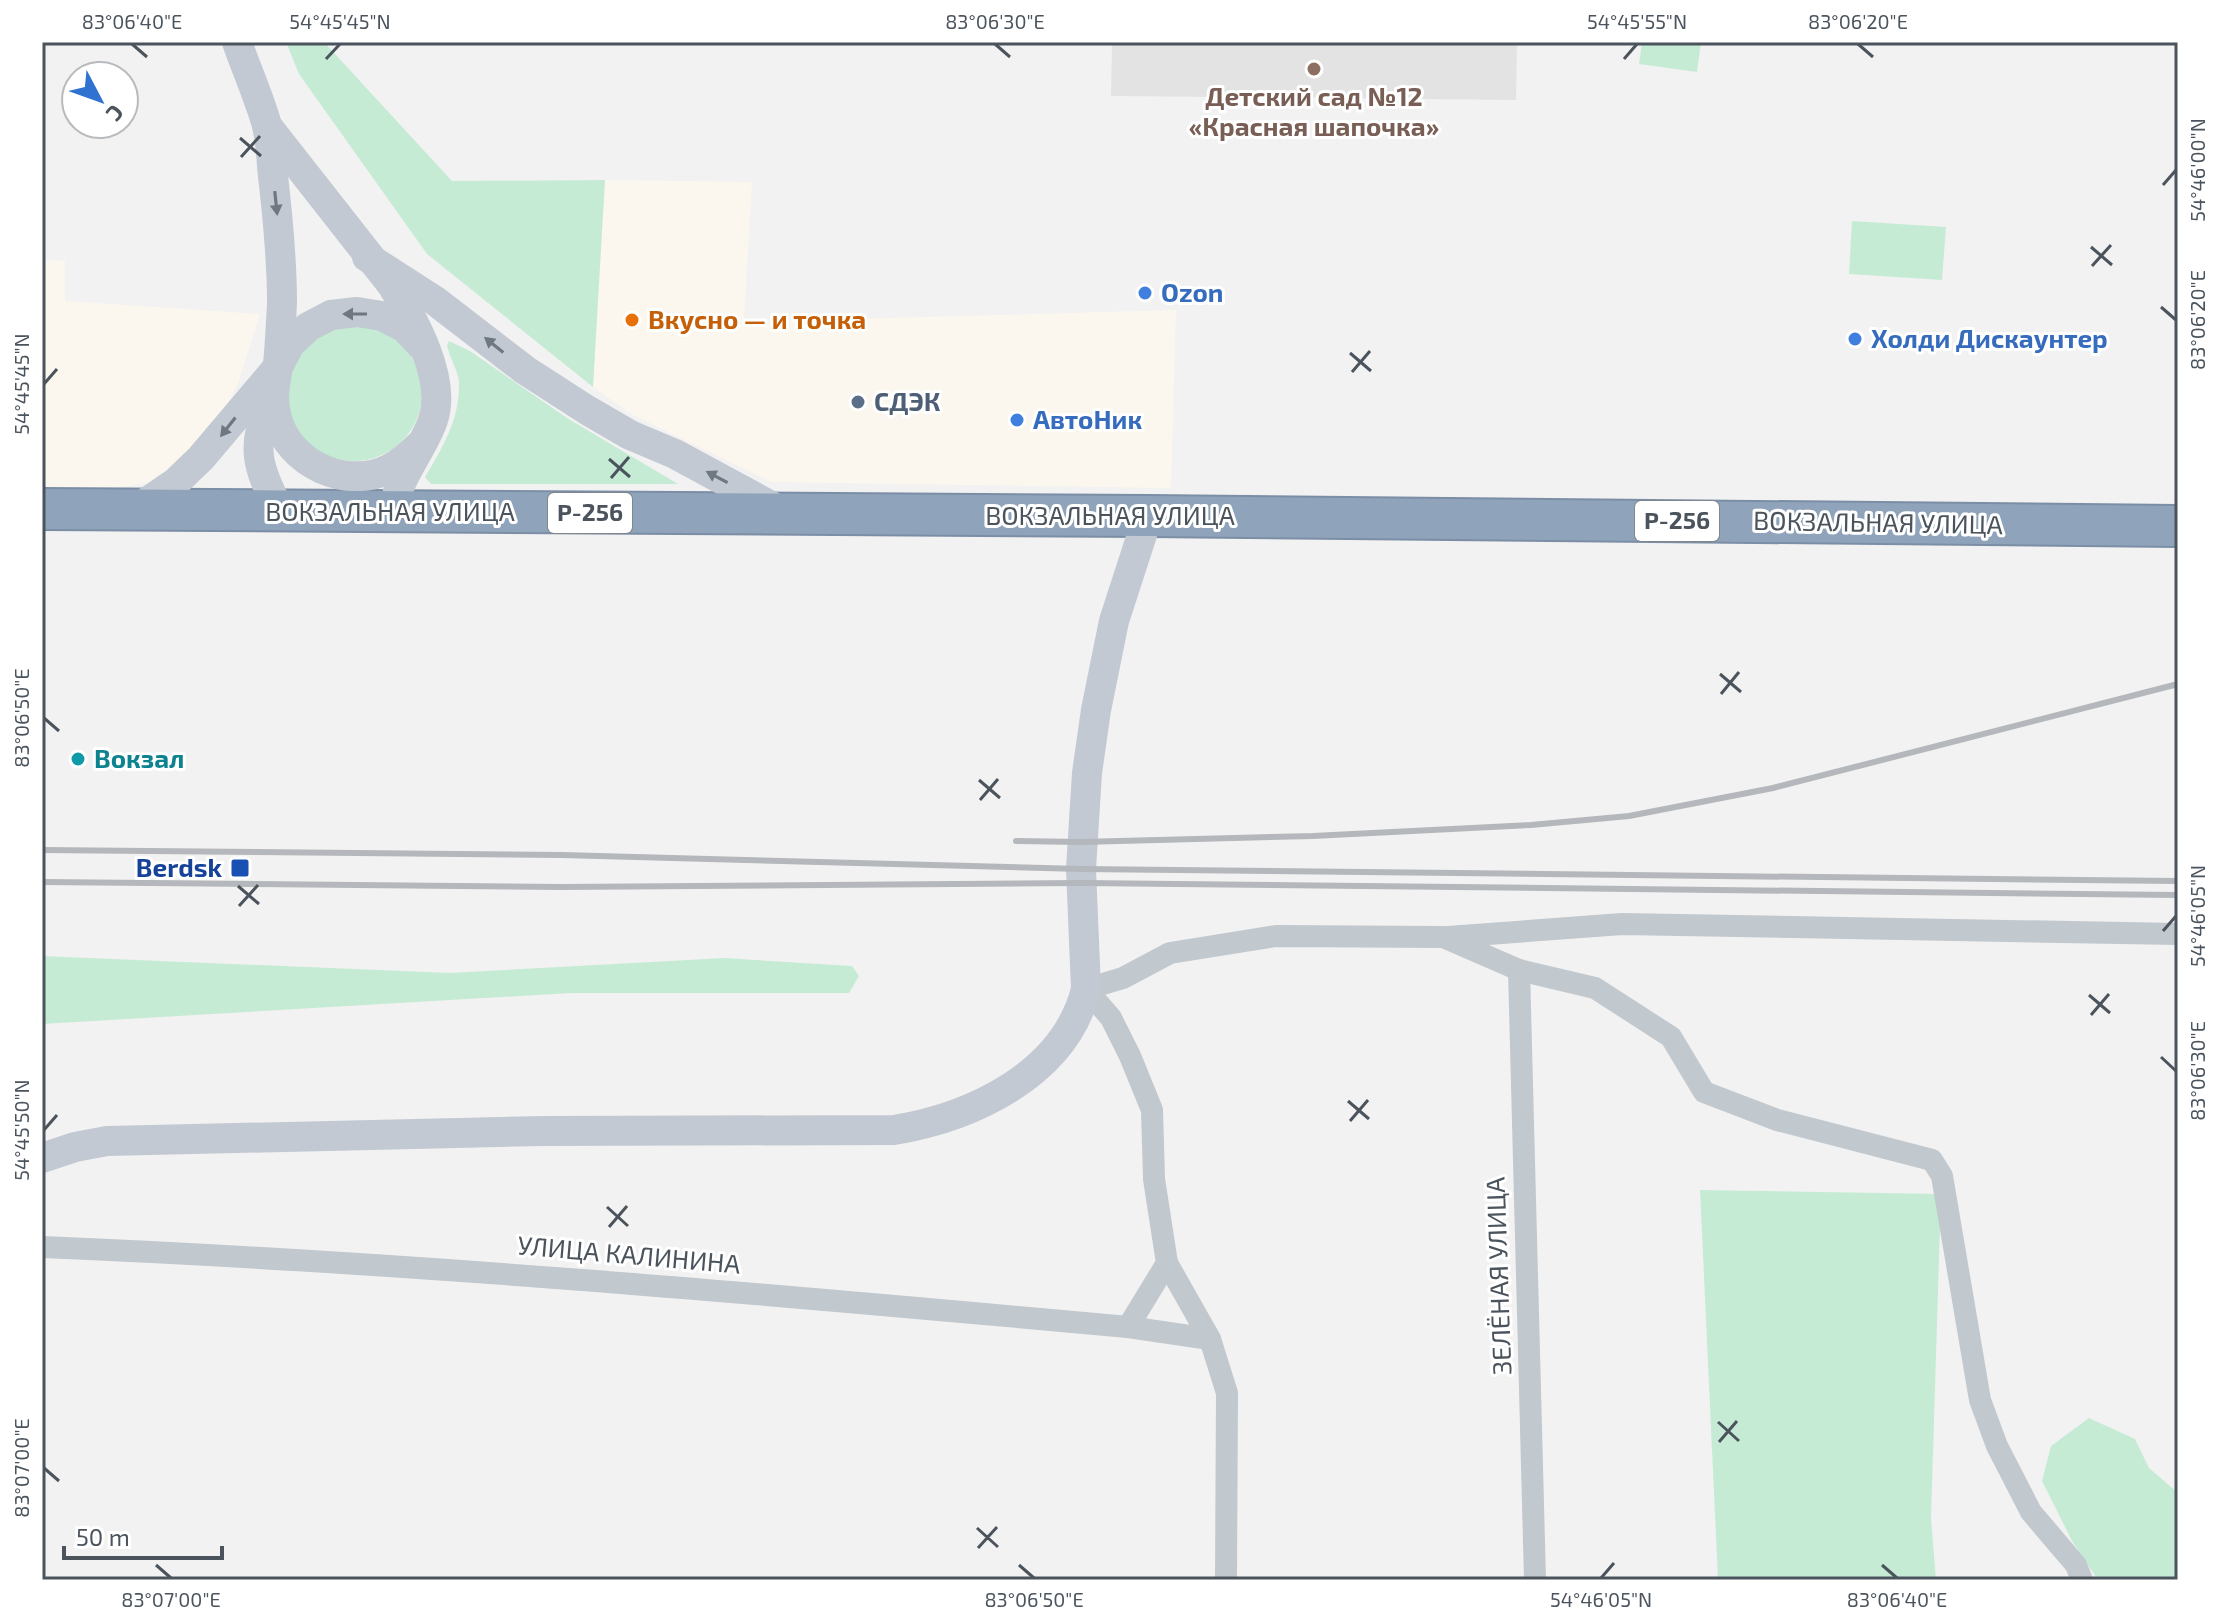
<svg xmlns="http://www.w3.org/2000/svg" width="2220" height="1622" viewBox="0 0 2220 1622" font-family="'Exo 2',sans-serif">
<rect width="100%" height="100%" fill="#f3f2f2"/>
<g fill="#fbf7ee">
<polygon points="605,180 752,182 744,322 1176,310 1171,488 772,482 633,415 593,387"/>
<polygon points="42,260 65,261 65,301 260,314 237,386 211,434 182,465 151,482 111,489 42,487"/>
</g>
<polygon fill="#e4e3e3" points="1112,42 1517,42 1516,100 1111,96"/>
<g fill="#c6ebd5">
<polygon points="286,42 324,42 452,181 605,180 593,387 427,254 299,74"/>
<polygon points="1642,42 1701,42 1697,72 1639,64"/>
<polygon points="1852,221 1946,227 1942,280 1849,274"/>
<circle cx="354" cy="393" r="68"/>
<path d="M449,341L470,351L567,418L678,484H431L425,477C443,447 460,419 459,382C458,371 450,358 447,346Z"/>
<polygon points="42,956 450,973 724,958 852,966 859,976 849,993 571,993 42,1024"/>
<polygon points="1700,1190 1941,1194 1931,1518 1936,1580 1718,1580"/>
<polygon points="2089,1418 2135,1439 2149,1468 2178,1493 2178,1580 2098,1580 2072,1541 2042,1481 2051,1446"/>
</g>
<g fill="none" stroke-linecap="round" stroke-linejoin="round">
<defs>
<polyline id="highway" points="42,509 1148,516 2178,526"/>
</defs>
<use href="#highway" stroke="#7b8ea6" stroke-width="44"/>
<g stroke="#c1c8ce" stroke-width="22">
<polyline points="1448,937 1622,924 2178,934"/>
<polyline points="1519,970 1535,1580"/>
<path d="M42,1247C405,1262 766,1294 1128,1327L1210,1339"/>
<polyline points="1128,1327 1167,1263"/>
<polyline points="1226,1580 1227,1393 1210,1339 1167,1263 1154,1179 1152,1110 1130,1056 1111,1018 1086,989 1123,978 1170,953 1276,936 1443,937 1519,970 1595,988 1671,1037 1704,1092 1777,1120 1932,1160 1942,1176 1980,1400 1997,1446 2031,1512 2076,1565 2082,1580"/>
</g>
<g stroke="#c2c9d2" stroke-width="30">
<path d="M237,42C246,68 258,95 266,122C271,139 271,158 273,176C278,219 282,261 282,303C281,323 280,344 278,364C276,383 271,398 277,418C289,464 346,490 389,469C402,462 412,453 422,443"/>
<path d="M268,127L392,285C414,320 447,379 433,420C426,441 411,461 402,481C397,491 396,502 393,512"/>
<polyline points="367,257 434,300 525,370 587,410 630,435 675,454 784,513"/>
<path d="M273,398C249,444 257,468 280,511"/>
<polyline points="137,509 175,483 201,458 278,367 290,344 308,327 331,315 357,312 382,316 405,328 421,345"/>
<path d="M42,1158L75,1147L107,1141L544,1131L894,1130C973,1117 1065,1074 1086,989L1081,869L1087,773L1096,710L1114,621L1148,516"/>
</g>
<use href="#highway" stroke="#8fa3ba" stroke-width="40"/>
<g stroke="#b4b7bb" stroke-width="6">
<polyline points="1016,841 1081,842 1313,836 1531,825 1629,816 1773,788 2178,684"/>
<polyline points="42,850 562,855 1081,869 2178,881"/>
<polyline points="42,882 561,887 1081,883 2178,895"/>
</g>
</g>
<defs><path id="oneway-solid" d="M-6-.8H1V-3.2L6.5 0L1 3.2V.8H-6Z" transform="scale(2)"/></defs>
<g fill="#6f7780">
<use href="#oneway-solid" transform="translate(276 203) rotate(84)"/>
<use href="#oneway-solid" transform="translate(355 314) rotate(-180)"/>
<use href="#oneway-solid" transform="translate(494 345) rotate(-141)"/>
<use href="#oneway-solid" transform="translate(228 427) rotate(128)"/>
<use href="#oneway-solid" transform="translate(717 477) rotate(-152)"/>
</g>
<path fill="none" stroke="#4b545d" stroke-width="3" d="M132,44L147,57M995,44L1010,57M1858,44L1873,57M326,59L340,44M1624,59L1637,44M240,138L261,156M241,157L260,136M2163,185L2176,170M2091,247L2112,265M2092,266L2111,245M2161,307L2176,320M1350,353L1371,371M1352,372L1370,351M44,384L57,369M609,459L630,477M611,478L629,457M1720,674L1741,692M1721,694L1739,672M44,718L59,731M979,780L1000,798M980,800L998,779M238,886L259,904M239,906L258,885M2163,931L2176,916M2089,995L2110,1013M2091,1015L2109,994M2161,1057L2176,1071M1348,1101L1369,1119M1350,1121L1368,1100M44,1130L57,1115M607,1207L628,1226M609,1227L627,1206M1718,1422L1739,1441M1719,1442L1737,1421M44,1468L59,1481M977,1528L998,1547M978,1548L997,1527M156,1565L171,1578M1019,1565L1034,1578M1882,1565L1897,1578M1601,1578L1614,1563"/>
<circle fill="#8d6e63" stroke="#fff" stroke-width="3" cx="1314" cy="69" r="8"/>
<g fill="#3f7fe0" stroke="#fff" stroke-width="3">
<circle cx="1145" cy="293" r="8"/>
<circle cx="1855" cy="339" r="8"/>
<circle cx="1017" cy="420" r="8"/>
</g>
<circle fill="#e8710a" stroke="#fff" stroke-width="3" cx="632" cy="320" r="8"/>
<circle fill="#5c6f8a" stroke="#fff" stroke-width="3" cx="858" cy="402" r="8"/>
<circle fill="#0f9aa8" stroke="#fff" stroke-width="3" cx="78" cy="759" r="8"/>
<rect fill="#1a4fb4" stroke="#fff" stroke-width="3" x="230" y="858" width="20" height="20" rx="4"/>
<g text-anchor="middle" stroke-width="6" stroke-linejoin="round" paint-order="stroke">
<g fill="#fff" stroke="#81878e" stroke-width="2">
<rect x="548" y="493" width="84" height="40" rx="6"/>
<rect x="1635" y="501" width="84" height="40" rx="6"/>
</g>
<g font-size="24" font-weight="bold" fill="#4b545d">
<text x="590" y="521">Р-256</text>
<text x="1677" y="529">Р-256</text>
</g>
<g font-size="26" font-weight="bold" fill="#785e54" stroke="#fff">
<text x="1314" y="106">Детский сад №12<tspan x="1314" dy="30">«Красная шапочка»</tspan></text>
</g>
<g font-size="26" font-weight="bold" fill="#366cbe" stroke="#fff" text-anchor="start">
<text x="1161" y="302">Ozon</text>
<text x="1871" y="348">Холди Дискаунтер</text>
<text x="1033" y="429">АвтоНик</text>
</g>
<g font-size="26" font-weight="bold" fill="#c56008" stroke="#fff" text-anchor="start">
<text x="648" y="329">Вкусно — и точка</text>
</g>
<g font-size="26" font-weight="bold" fill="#4e5e75" stroke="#fff" text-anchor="start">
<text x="874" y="411">СДЭК</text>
</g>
<g font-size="26" fill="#4b545d" stroke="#fff">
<text x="390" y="521">ВОКЗАЛЬНАЯ УЛИЦА</text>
<text x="1110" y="525">ВОКЗАЛЬНАЯ УЛИЦА</text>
<text transform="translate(1878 523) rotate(1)" y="9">ВОКЗАЛЬНАЯ УЛИЦА</text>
<text transform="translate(629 1255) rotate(5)" y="9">УЛИЦА КАЛИНИНА</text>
<text transform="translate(1499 1276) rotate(-92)" y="9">ЗЕЛЁНАЯ УЛИЦА</text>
</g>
<g font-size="26" font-weight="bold" fill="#0d838f" stroke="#fff" text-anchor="start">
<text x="94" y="768">Вокзал</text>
</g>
<g font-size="26" font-weight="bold" fill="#164399" stroke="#fff" text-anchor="end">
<text x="222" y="877">Berdsk</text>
</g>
</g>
<rect width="2220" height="1622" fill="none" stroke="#ffffff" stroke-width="88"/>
<g transform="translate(100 100) rotate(131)"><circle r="38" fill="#ffffff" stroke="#b7bbbe" stroke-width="2"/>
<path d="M0-6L14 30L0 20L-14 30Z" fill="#2f72d0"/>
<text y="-12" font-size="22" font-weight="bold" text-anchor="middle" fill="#4b545d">С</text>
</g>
<path d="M64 1546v12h158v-12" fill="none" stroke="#4b545d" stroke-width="4"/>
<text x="76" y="1546" font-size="24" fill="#4b545d" stroke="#ffffff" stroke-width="6" paint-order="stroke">50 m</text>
<rect x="44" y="44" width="2132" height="1534" fill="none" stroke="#4b545d" stroke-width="3"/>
<g font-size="20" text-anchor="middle" fill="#4b545d">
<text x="132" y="29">83°06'40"E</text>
<text x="340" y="29">54°45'45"N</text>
<text x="995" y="29">83°06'30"E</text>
<text x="1637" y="29">54°45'55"N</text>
<text x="1858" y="29">83°06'20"E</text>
<text transform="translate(2198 170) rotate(-90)" y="7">54°46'00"N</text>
<text transform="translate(2198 320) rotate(-90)" y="7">83°06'20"E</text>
<text transform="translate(22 384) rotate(-90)" y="7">54°45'45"N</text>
<text transform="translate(22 718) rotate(-90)" y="7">83°06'50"E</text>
<text transform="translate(2198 916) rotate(-90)" y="7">54°46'05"N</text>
<text transform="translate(2198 1071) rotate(-90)" y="7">83°06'30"E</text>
<text transform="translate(22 1130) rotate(-90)" y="7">54°45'50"N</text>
<text transform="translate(22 1468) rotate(-90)" y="7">83°07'00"E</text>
<text x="171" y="1607">83°07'00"E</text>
<text x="1034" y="1607">83°06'50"E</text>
<text x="1601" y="1607">54°46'05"N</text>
<text x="1897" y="1607">83°06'40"E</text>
</g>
</svg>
